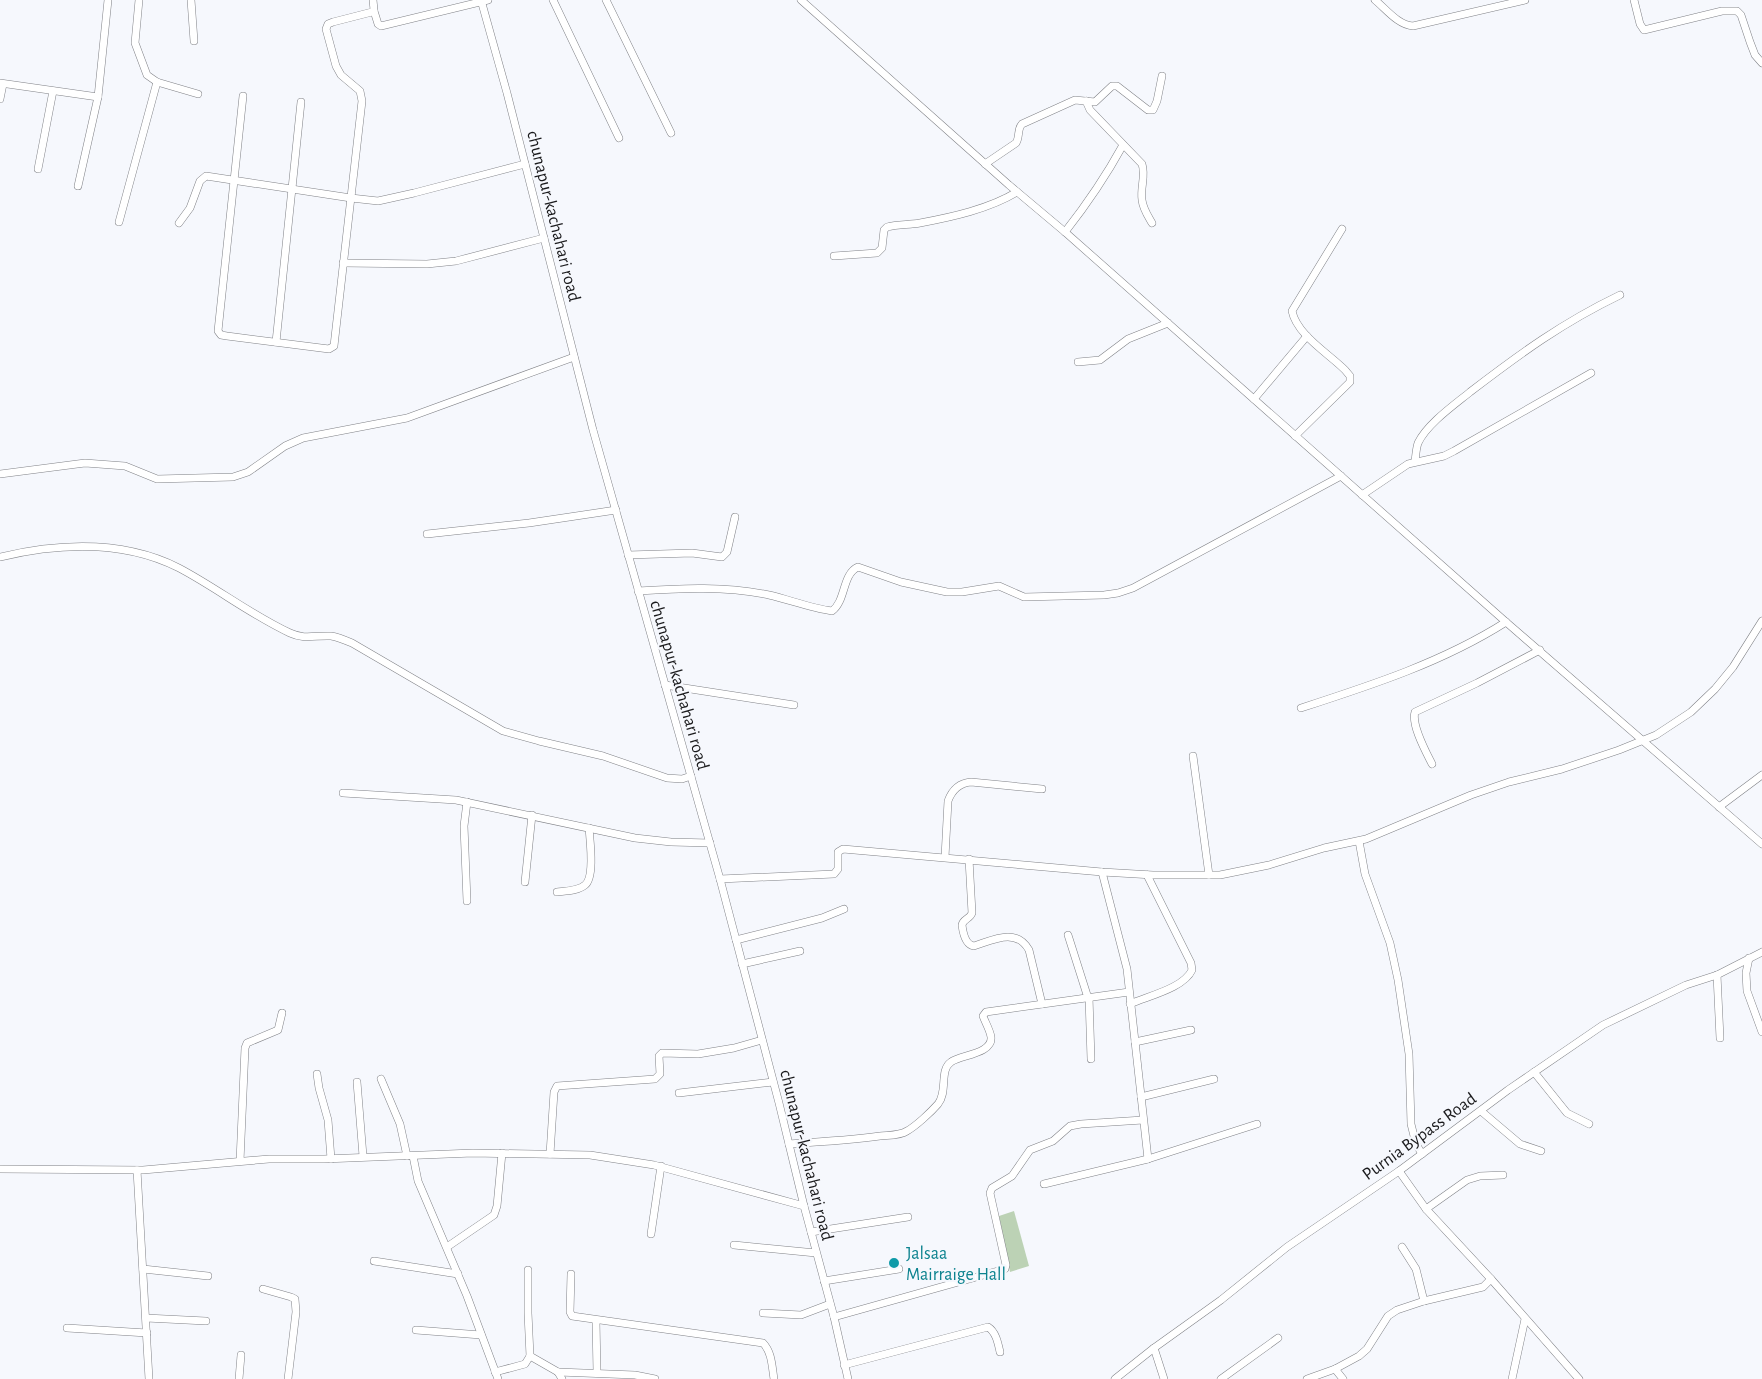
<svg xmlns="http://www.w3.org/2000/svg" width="1762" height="1379" viewBox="0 0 1762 1379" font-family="'Alegreya Sans',sans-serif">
<rect width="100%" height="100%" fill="#f6f8fd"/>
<polygon fill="#bcd2b5" points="1014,1211 1029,1266 1010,1272 999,1216"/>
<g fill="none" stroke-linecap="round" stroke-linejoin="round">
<defs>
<g id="street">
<polyline points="139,0 135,43 147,75 157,82 198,94"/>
<polyline points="191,0 194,41"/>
<polyline points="481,0 507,93 593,430 720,879 779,1103 804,1206 834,1317 848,1379"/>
<polyline points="553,0 619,138"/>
<polyline points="606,0 671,133"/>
<polyline points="801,0 1009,185 1065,232 1506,622 1762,844"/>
<path d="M1375,0C1386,9 1398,25 1413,26L1525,0"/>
<polyline points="1634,0 1640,24 1644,30 1722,11 1737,11 1741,15 1750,42 1755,55 1762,63"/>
<polyline points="374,11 378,24 381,26 488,0"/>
<polyline points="0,83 98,97"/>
<polyline points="243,96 218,331 221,335 227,336 329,349 334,346 335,337 362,101 360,91 341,75 336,66 326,29 328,24 333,22 372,12 374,10 373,0"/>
<polyline points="0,99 3,84"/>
<path d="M1086,101L1090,110L1142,164C1146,176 1140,188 1142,200C1143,209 1148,216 1152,223"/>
<path d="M985,164L1016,143C1020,137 1017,129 1022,124L1075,100L1095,102L1112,86H1117L1148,110H1153L1157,101L1162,76"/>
<polyline points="38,169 53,91"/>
<polyline points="78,186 98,97 108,0"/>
<polyline points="119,222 157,82"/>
<polyline points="179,223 190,208 200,181 206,176 351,198 378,201 414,193 525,164"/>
<path d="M1065,232C1087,204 1106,176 1123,145"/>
<path d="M834,256L877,253L882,248L884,230L887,227C898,224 909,225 920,223C952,217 989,209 1017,192"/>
<polyline points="343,263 427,264 456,261 544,238"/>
<polyline points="276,342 301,102"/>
<polyline points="1078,362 1100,360 1128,339 1168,323"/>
<polyline points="1254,399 1307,336"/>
<path d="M1295,436L1350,382V376L1345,370C1328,353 1297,335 1292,311L1342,229"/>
<path d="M1415,461C1416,455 1416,449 1418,443C1427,424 1454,405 1470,392C1521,353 1562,323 1620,295"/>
<polyline points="0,474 85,463 125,466 157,479 233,477 248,472 285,446 303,438 407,418 574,357"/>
<polyline points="1362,495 1408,464 1444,456 1454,451 1591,373"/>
<polyline points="427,534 529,523 616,510"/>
<polyline points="628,555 692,553 722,557 727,552 735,517"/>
<path d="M0,557C59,543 124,540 179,568C217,588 251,615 290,633C305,640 316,635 331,636C338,637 345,640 352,643L503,731L539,741L603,756L667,778L682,779L691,776"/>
<path d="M638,591C682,588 726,586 769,595C790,600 811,608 832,611C846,601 842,574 858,567L901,582L947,592H962L999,586L1024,597L1104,595L1118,593L1133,588L1341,476"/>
<polyline points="665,685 794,705"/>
<path d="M1301,708C1372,685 1443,662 1506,622"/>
<polyline points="1193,756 1209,875"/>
<path d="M1432,764C1426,752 1411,725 1415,712L1477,683L1540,650"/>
<polyline points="343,793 456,800 635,838 671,842 710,843"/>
<polyline points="467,802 464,826 467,901"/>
<polyline points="1719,807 1762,775"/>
<polyline points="1359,841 1365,874 1390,943 1398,980 1409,1054 1411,1124 1416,1144 1422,1154"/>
<path d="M945,857L948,801C952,790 960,783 971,782L1042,789"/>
<path d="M969,859L972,913C970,919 963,919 962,925C963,933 966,945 974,946C993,940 1016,927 1029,950L1042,1004"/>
<polyline points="1102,872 1127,969 1148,1159"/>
<polyline points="720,879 834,874 838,869 838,852 843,849 1102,872 1153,875 1220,875 1269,865 1324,848 1366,839 1471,795 1509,782 1562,769 1619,750 1656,735 1691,712 1715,689 1733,667 1762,621"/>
<polyline points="525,882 532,815"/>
<path d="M557,892C565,891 578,891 585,885C595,877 590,841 589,828"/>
<polyline points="1068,935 1088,998"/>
<polyline points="736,940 822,918 844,909"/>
<polyline points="1749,958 1746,973 1747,991 1762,1032"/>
<polyline points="742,964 800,951"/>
<polyline points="1717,975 1720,1038"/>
<polyline points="1089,997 1091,1059"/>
<path d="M1130,1004C1148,996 1184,988 1192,970L1191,963L1147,875"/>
<polyline points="1135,1042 1191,1030"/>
<polyline points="1534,1072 1567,1113 1589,1124"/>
<polyline points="317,1074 319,1088 328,1120 331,1159"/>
<polyline points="381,1079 400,1124 407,1156"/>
<polyline points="357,1082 363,1156"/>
<polyline points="679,1093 773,1082"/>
<polyline points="1141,1097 1214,1079"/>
<polyline points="1481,1111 1520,1144 1541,1151"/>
<path d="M789,1144C819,1142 850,1140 880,1136C888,1135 899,1136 907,1131C916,1126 931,1112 938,1104C948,1092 939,1070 951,1062C960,1055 993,1054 991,1037C990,1030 985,1022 983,1016L986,1012L1129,992"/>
<polyline points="550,1154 554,1092 557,1086 655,1079 660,1074 659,1056 662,1053 698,1054 734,1048 762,1040"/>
<polyline points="413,1156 418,1181 467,1296 498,1379"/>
<polyline points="240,1161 245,1048 247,1043 278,1030 282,1013"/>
<polyline points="0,1169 143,1170 269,1159 324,1159 473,1153 590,1155 654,1165 804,1206"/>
<polyline points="137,1170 149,1379"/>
<polyline points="1399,1171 1426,1209 1491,1279 1579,1379"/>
<polyline points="1044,1184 1148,1159 1257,1124"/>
<polyline points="1426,1209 1467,1180 1480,1176 1503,1175"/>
<polyline points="811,1232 908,1217"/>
<polyline points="651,1234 661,1166"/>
<polyline points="734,1245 816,1253"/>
<polyline points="447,1247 494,1215 497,1206 502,1153"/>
<polyline points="1402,1247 1416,1269 1424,1301"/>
<polyline points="374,1261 458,1274"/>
<polyline points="143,1269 208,1276"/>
<path d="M571,1274L570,1312L572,1316L763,1343C772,1352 772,1367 774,1379"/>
<polyline points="824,1281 899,1269"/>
<polyline points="263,1289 291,1297 295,1299 296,1312 288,1379"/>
<polyline points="763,1313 801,1315 830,1304"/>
<polyline points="834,1317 1005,1269 1006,1265 990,1193 992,1188 1012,1176 1030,1150 1053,1141 1070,1126 1081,1124 1143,1120"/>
<polyline points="146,1318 206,1321"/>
<polyline points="596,1321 597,1372"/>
<polyline points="67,1328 147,1333"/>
<polyline points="416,1330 481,1335"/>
<polyline points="1154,1348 1164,1379"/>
<polyline points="530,1356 558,1372 562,1379"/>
<path d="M844,1365L988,1327C996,1332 998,1343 1000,1352"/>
<polyline points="1335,1369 1343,1379"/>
<polyline points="495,1372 525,1364 530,1356 528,1313 528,1270"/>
<polyline points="558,1372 635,1375 655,1379"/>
<polyline points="239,1379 241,1355"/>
<polyline points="1115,1379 1154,1348 1221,1300 1287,1247 1399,1171 1508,1090 1603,1025 1686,985 1717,975 1762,952"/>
<polyline points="1221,1379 1278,1338"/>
<polyline points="1307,1379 1335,1369 1359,1356 1367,1349 1388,1316 1397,1310 1424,1301 1483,1287 1491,1279"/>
<polyline points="1512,1379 1525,1319"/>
</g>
</defs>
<use href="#street" stroke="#808287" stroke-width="8"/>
<use href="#street" stroke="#fff" stroke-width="7"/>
</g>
<circle fill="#0f9aa8" stroke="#f6f8fd" stroke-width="2" cx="894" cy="1263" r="6"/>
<g text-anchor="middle" stroke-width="4.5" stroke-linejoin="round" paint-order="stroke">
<g font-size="18" fill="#1a1a1c" stroke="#f6f8fd">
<text transform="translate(554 216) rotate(76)" y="6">chunapur-kachahari road</text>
<text transform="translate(680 685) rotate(74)" y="6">chunapur-kachahari road</text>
<text transform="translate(1419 1136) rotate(-36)" y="6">Purnia Bypass Road</text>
<text transform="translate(807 1155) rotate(76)" y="6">chunapur-kachahari road</text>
</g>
<g font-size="18" fill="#0d838f" stroke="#f6f8fd" text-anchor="start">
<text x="906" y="1259">Jalsaa<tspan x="906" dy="21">Mairraige Hall</tspan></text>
</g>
</g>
</svg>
